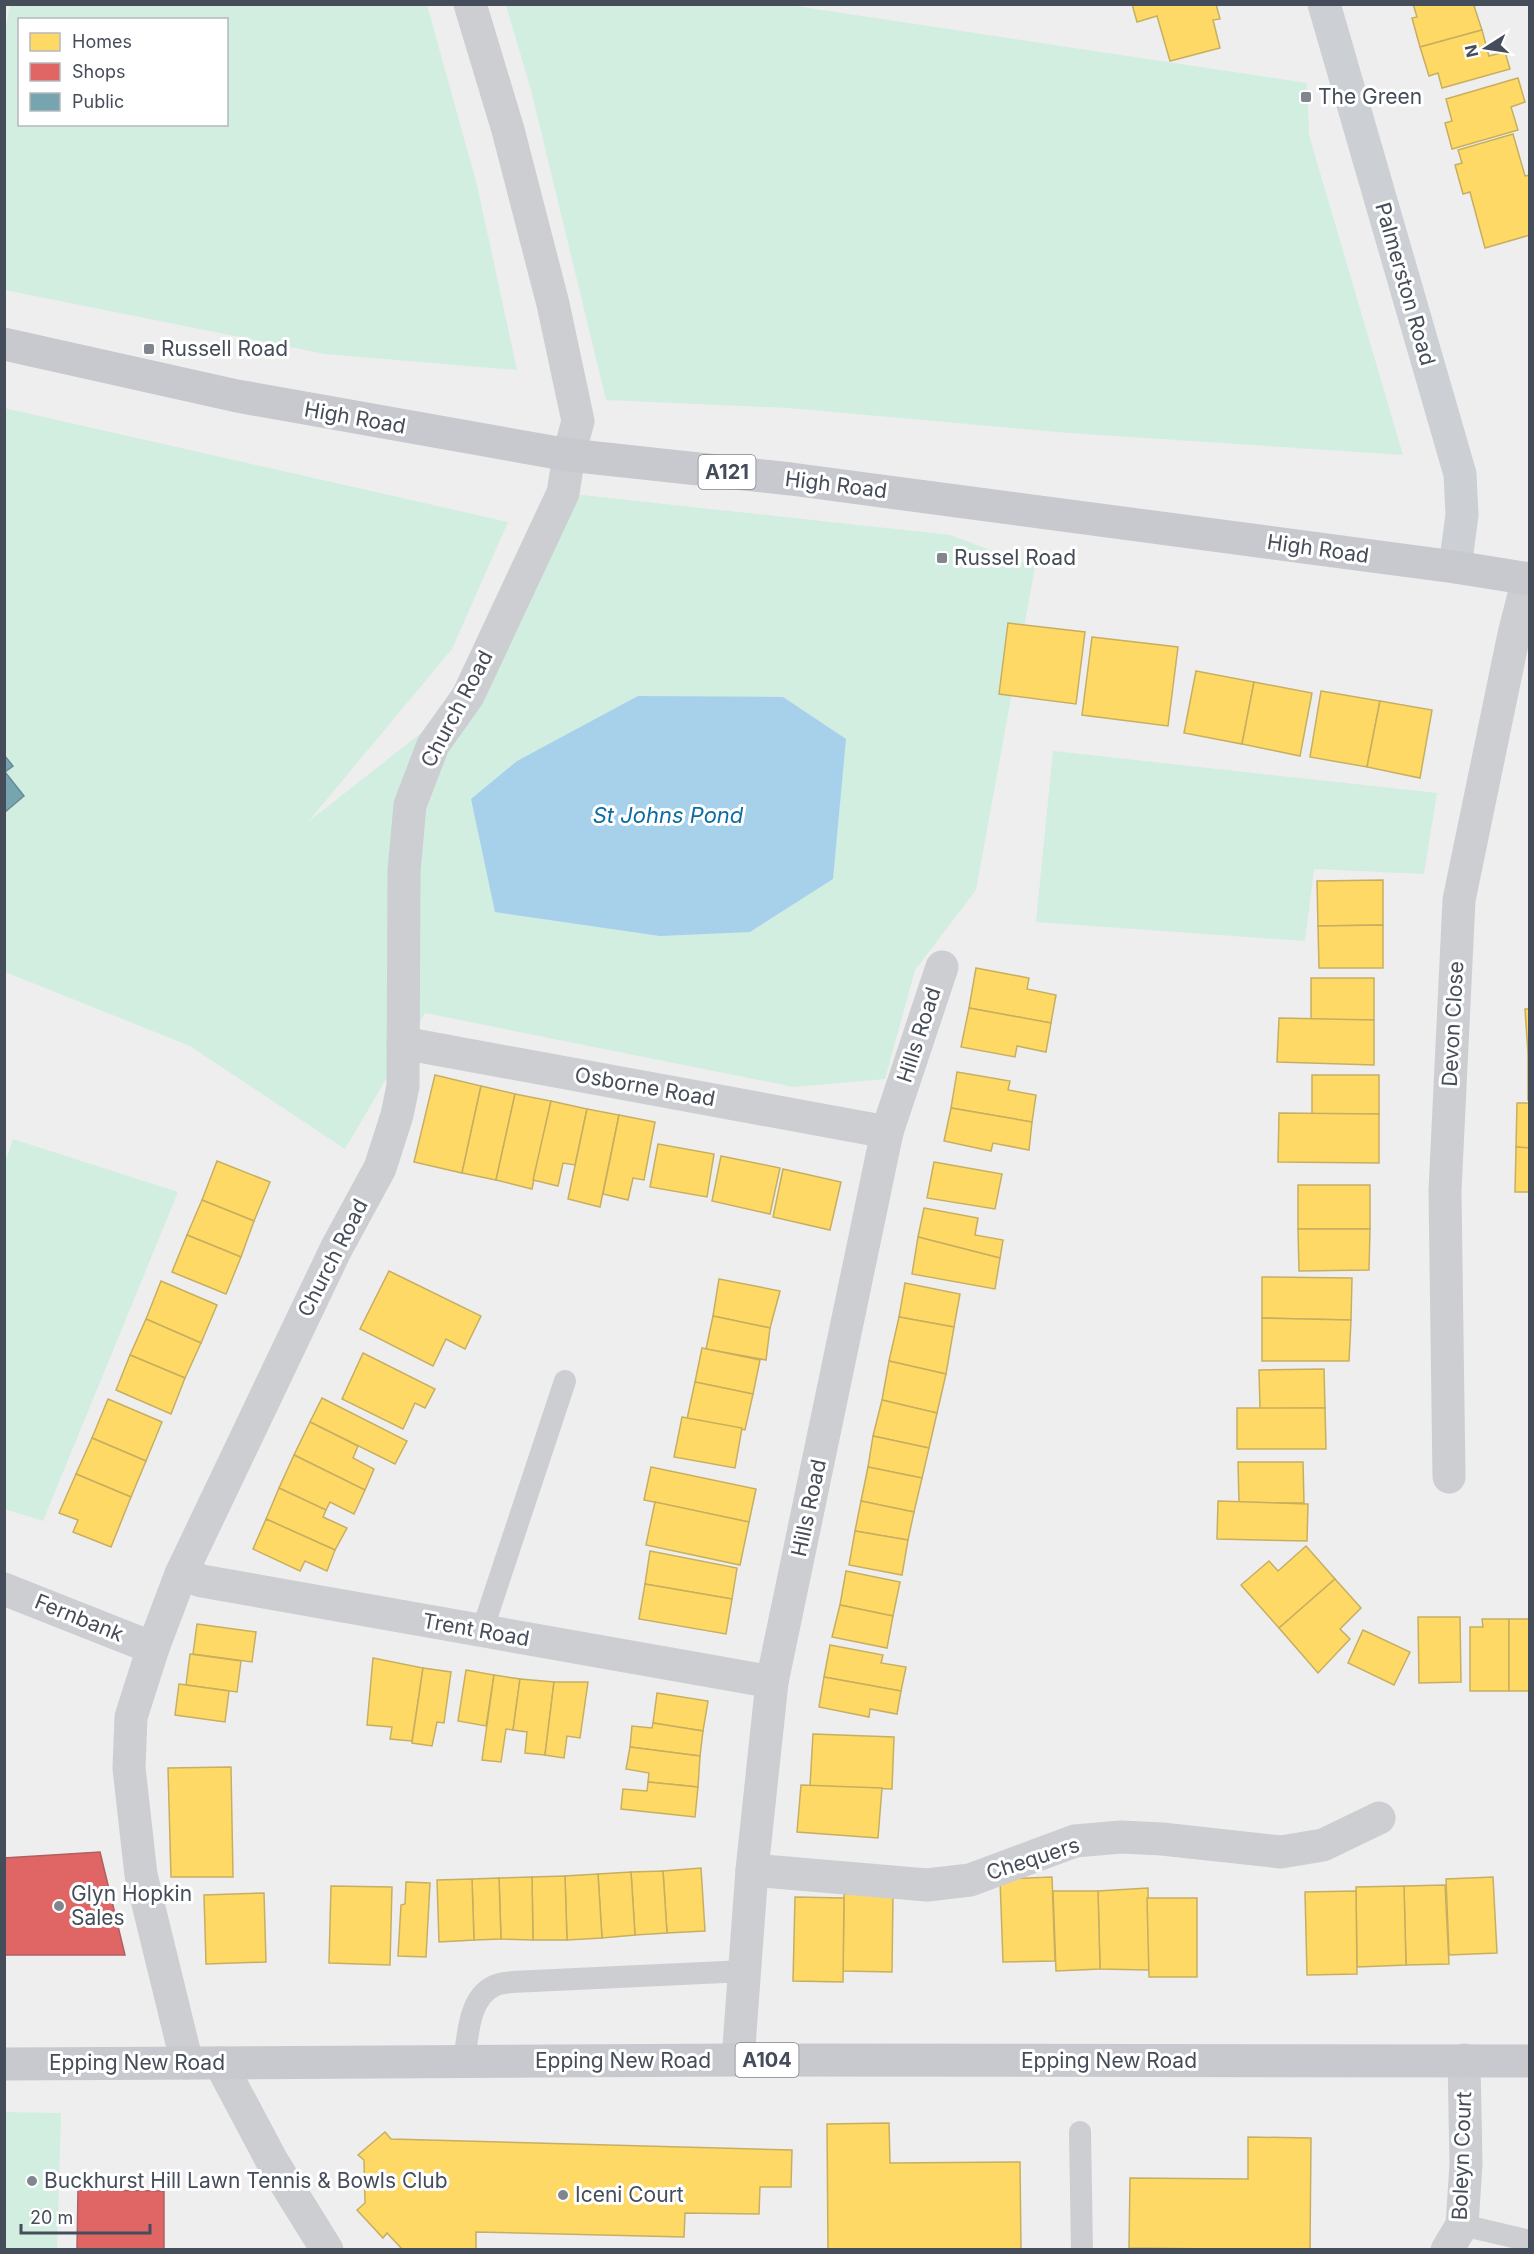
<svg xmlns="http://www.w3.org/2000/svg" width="1534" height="2254" viewBox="0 0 1534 2254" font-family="Inter,sans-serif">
<rect width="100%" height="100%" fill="#eee"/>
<g fill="#d1eee1" fill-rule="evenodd">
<path d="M10,5H427L477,185L517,370L325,354L5,290L4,37ZM20,20H226V124H20Z"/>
<polygon points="506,5 789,5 1307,83 1309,135 1403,455 1069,433 788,408 606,400 531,90"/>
<polygon points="4,408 508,522 452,649 308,822 468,696 563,493 950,535 1035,567 976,890 915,970 885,1079 794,1087 425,1013 345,1149 190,1046 5,972"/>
<polygon points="1053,751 1437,793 1424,874 1314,869 1305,941 1036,922"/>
<polygon points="13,1139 178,1192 43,1521 5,1509 4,1165"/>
<polygon points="5,2112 61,2113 57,2249 5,2249"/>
</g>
<polygon fill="#a7d1eb" points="638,696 783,697 846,739 833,879 750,932 660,936 495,912 471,799 517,761"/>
<g fill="#ffd966" stroke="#c7af62" stroke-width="1.5">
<polygon points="1132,4 1216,4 1220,19 1213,20 1220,48 1170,61 1157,16 1137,22"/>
<polygon points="1413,4 1481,4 1474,6 1482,30 1420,47 1412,18 1417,17"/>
<polygon points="1482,30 1489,56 1505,52 1510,69 1442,88 1438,73 1429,76 1420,47"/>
<polygon points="1518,78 1525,102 1511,107 1518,130 1452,149 1445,123 1452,121 1446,99"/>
<polygon points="1513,134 1525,176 1530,175 1530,235 1485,248 1470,192 1463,194 1455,165 1462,163 1458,150"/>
<polygon points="1008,623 1085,632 1076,704 999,694"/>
<polygon points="1092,637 1178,647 1168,726 1082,715"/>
<polygon points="1196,671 1254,682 1242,744 1184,733"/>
<polygon points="1254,682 1312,693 1300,756 1242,744"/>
<polygon points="1321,691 1380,701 1367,767 1310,757"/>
<polygon points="1380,701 1432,710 1420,778 1367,767"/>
<polygon points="1383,880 1383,925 1318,926 1317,881"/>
<polygon points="1383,925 1383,968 1319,968 1318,926"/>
<polygon points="976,968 1029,978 1027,989 1056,995 1051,1023 969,1008"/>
<rect x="1311" y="978" width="63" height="42"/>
<polygon points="969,1008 1051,1023 1046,1052 1017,1046 1015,1057 961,1047"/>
<polygon points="1525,1009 1530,1009 1530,1053 1528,1053"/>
<polygon points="1279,1018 1374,1020 1374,1065 1277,1062"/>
<rect x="1528" y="1053" width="2" height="47"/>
<polygon points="957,1072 1010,1081 1008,1090 1036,1095 1032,1122 951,1108"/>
<polygon points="435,1075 481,1086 462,1173 414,1162"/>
<rect x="1312" y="1075" width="67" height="39"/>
<polygon points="481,1086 515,1094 496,1180 462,1173"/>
<polygon points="515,1094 551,1101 532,1189 496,1180"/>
<polygon points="551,1101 587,1109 575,1165 563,1163 558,1186 533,1180"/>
<polygon points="1517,1103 1530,1103 1530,1148 1516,1147"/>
<polygon points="951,1108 1032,1122 1029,1150 993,1143 991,1151 944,1141"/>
<polygon points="587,1109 619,1115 600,1207 568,1199"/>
<polygon points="1279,1113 1379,1114 1379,1163 1278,1162"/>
<polygon points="619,1115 655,1122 644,1180 633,1178 628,1200 603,1194"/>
<polygon points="658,1144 714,1154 707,1197 650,1187"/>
<polygon points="1516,1147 1530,1148 1530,1192 1515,1192"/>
<polygon points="721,1156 780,1168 770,1214 712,1201"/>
<polygon points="217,1161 270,1182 254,1221 202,1200"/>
<polygon points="934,1162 1002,1174 995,1209 927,1198"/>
<polygon points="783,1169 841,1182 830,1230 773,1217"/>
<rect x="1298" y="1185" width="72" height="44"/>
<polygon points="202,1200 254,1221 241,1257 187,1235"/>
<polygon points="924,1208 978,1218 975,1235 1003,1240 1000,1258 918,1237"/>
<polygon points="1298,1229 1370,1229 1369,1270 1299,1271"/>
<polygon points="187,1235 241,1257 226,1294 172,1272"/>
<polygon points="918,1237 1000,1258 995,1289 912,1274"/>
<polygon points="389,1271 481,1316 465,1349 446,1339 433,1366 360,1329"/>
<polygon points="1262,1277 1352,1278 1351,1320 1262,1318"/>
<polygon points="719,1279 780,1291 770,1328 713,1316"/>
<polygon points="161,1281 217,1305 201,1343 146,1319"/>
<polygon points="905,1283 960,1294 954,1327 899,1317"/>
<polygon points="713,1316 770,1328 766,1360 706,1349"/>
<polygon points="899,1317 954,1327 946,1374 889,1361"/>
<polygon points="1262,1318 1351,1320 1349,1361 1262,1361"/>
<polygon points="146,1319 201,1343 185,1378 130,1355"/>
<polygon points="702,1348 760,1360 753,1394 695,1382"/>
<polygon points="363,1353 435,1389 425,1408 415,1403 403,1429 342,1399"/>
<polygon points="130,1355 185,1378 171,1414 116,1390"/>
<polygon points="889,1361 946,1374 937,1413 882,1400"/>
<polygon points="1324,1369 1325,1408 1260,1409 1259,1370"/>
<polygon points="695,1382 753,1394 745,1430 687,1419"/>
<polygon points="322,1398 407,1441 395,1464 310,1422"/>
<polygon points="108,1399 162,1422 146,1461 92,1438"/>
<polygon points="882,1400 937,1413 929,1448 873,1436"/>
<polygon points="1237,1408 1325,1408 1326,1449 1237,1449"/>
<polygon points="682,1417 742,1428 735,1468 674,1457"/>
<polygon points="310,1422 358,1446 353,1458 374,1469 365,1490 294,1455"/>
<polygon points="873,1436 929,1448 922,1478 868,1467"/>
<polygon points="92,1438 146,1461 131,1497 76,1474"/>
<polygon points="294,1455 365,1490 354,1514 330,1502 326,1510 279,1488"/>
<polygon points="1238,1462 1303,1462 1304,1503 1239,1503"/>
<polygon points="651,1467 756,1489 749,1522 644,1500"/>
<polygon points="868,1467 922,1478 914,1512 861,1501"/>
<polygon points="76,1474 131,1497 111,1547 73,1532 78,1520 59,1513"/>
<polygon points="279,1488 326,1510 323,1517 347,1528 335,1550 266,1519"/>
<polygon points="861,1501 914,1512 908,1540 855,1531"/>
<polygon points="1218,1501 1308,1504 1307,1541 1217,1539"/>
<polygon points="655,1502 749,1522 740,1565 646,1545"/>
<polygon points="266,1519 335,1550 327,1571 305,1561 300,1571 253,1549"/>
<polygon points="855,1531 908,1540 902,1575 849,1565"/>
<polygon points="1306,1546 1335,1579 1279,1628 1241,1585 1269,1561 1278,1571"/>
<polygon points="650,1551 737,1568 732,1599 645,1584"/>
<polygon points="846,1571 900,1582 893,1616 840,1605"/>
<polygon points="1335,1579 1361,1608 1340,1629 1350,1639 1318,1673 1279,1628"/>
<polygon points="645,1584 732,1599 726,1634 639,1619"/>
<polygon points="840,1605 893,1616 887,1648 832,1637"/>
<polygon points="1418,1617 1460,1617 1461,1682 1419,1683"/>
<polygon points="1482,1619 1509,1619 1509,1691 1470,1691 1470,1627 1483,1627"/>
<rect x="1509" y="1619" width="21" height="72"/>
<polygon points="197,1624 256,1632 252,1662 193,1654"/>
<polygon points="1363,1630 1410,1652 1394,1685 1348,1663"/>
<polygon points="830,1645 883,1655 881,1663 906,1667 901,1691 824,1677"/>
<polygon points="190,1654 241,1661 237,1692 186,1685"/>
<polygon points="373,1658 423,1668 412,1741 390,1739 392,1727 367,1725"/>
<polygon points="423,1668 451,1672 444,1723 437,1722 432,1746 412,1743"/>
<polygon points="466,1670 494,1675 486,1726 458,1721"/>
<polygon points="494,1675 520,1679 513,1730 506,1729 501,1762 482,1760"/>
<polygon points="824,1677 901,1691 897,1714 870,1709 869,1717 819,1707"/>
<polygon points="520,1679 554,1682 545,1755 525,1753 527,1732 513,1730"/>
<polygon points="554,1682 588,1682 580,1738 567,1736 564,1758 545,1755"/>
<polygon points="179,1684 229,1691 225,1722 175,1715"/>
<polygon points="657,1693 708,1701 703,1731 653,1723"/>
<polygon points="653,1723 703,1731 700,1756 630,1747 632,1726 652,1728"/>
<polygon points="813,1734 894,1737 892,1789 810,1786"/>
<polygon points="630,1747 700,1756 698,1787 648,1782 649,1773 626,1769"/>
<polygon points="231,1767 233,1877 171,1877 168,1768"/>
<polygon points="648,1782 698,1787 695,1817 621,1809 623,1789 647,1791"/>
<polygon points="801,1785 882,1788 878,1838 797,1832"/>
<polygon points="701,1868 705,1931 667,1933 663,1871"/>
<polygon points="663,1871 667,1933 635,1935 631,1872"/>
<polygon points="631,1872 635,1935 602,1938 598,1874"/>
<polygon points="598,1874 602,1938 567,1940 565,1876"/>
<polygon points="565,1876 567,1940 533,1940 532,1877"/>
<polygon points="532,1877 533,1940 501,1939 499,1878"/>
<polygon points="1052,1877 1055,1961 1003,1962 1000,1879"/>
<polygon points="1493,1877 1497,1953 1449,1955 1446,1879"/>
<polygon points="499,1878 501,1939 474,1940 472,1879"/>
<polygon points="472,1879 474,1940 439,1942 437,1880"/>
<polygon points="406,1882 430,1883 426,1957 398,1956 401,1905 405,1904"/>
<polygon points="1445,1885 1449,1964 1406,1965 1404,1886"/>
<polygon points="331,1886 392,1887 390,1965 329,1963"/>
<polygon points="1404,1886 1406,1965 1357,1967 1356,1887"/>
<polygon points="1148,1888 1149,1970 1100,1969 1098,1891"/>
<polygon points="1053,1891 1098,1891 1100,1969 1056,1971"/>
<polygon points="1356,1891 1357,1974 1307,1975 1305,1892"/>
<polygon points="264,1893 266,1962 206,1964 204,1895"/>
<polygon points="844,1894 893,1894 892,1972 843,1971"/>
<polygon points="795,1897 844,1898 843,1982 793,1981"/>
<polygon points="1147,1898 1197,1898 1197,1977 1149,1977"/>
<polygon points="889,2123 890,2163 1020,2162 1021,2250 828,2250 827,2124"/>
<polygon points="385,2132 391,2139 792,2150 791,2187 760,2187 759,2214 685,2213 684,2237 476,2232 476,2250 403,2250 387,2233 383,2238 357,2210 365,2203 364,2160 358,2155"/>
<polygon points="1248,2137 1311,2138 1310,2250 1129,2248 1130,2178 1248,2179"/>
</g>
<g fill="#e06666" stroke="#b25e62" stroke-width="1.5">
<polygon points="100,1852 125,1955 4,1955 4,1858"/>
<polygon points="78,2190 164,2191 164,2250 77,2250"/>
</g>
<polygon fill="#76a5af" stroke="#678b96" stroke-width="1.5" points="4,755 13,766 5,772 24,796 4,813"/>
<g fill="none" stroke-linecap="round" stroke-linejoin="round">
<g stroke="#ccced1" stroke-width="22">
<polyline points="482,1631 565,1381"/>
<path d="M464,2062C468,2037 468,1998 494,1986C499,1983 506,1983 512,1982L745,1971"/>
<polyline points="1080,2132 1082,2250"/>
<polyline points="1462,2225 1530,2241"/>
</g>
<g stroke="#ccced1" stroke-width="33">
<polyline points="470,4 508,130 553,304 578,421 569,455"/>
<polyline points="403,1043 887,1132"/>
<polyline points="1449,1477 1445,1191 1459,900 1514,634 1528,579"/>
<polyline points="181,1574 202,1581 772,1682"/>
<polyline points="4,1589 153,1648"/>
<polyline points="752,1870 927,1885 970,1880 1075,1841 1121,1837 1162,1839 1281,1852 1323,1845 1379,1818"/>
<polyline points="738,2060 752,1870 772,1682 887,1132 942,967"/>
<polyline points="1447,2250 1462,2225 1466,2164 1464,2060"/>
</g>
<g stroke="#ccced1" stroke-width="33">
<polyline points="187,2063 141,1875 129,1768 131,1717 153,1648 181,1574 336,1249 380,1168 397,1115 403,1086 404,871 410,805 433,745 468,696 563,493 569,455"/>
<polyline points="220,2063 272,2161 327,2250"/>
</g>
<polyline stroke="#cccfd3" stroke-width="33" points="1324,4 1460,474 1462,515 1455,567"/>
<g stroke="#c7c9ce" stroke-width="33">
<polyline points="4,344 237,396 569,455 791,479 1455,567 1530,579"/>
<polyline points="4,2064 738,2060 1530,2061"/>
</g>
</g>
<g fill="#80858e" stroke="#fff" stroke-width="2">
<rect x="1300" y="91" width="12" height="12" rx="3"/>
<rect x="143" y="343" width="12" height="12" rx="3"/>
<rect x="936" y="552" width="12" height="12" rx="3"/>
<circle cx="59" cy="1906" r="6"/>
<circle cx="32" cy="2181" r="6"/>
<circle cx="563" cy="2195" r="6"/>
</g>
<g text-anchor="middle" stroke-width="6" stroke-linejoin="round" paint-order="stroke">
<g fill="#fff" stroke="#7d828c" stroke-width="1.5">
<rect x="698.5" y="455" width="57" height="34" rx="4.5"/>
<rect x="735.5" y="2043" width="63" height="34" rx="4.5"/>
</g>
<g font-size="20" font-weight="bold" fill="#454d5a">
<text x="727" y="479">A121</text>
<text x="767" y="2067">A104</text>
</g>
<g font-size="21" fill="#454d5a" stroke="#fff" text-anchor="start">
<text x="1318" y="104">The Green</text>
<text x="161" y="356">Russell Road</text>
<text x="954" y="565">Russel Road</text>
<text x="71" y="1901">Glyn Hopkin<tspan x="71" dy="24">Sales</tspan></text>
<text x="44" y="2188">Buckhurst Hill Lawn Tennis &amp; Bowls Club</text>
<text x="575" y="2202">Iceni Court</text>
</g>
<g font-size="21" fill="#454d5a" stroke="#fff">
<text transform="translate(1405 284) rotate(74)" y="7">Palmerston Road</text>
<text transform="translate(355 418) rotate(10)" y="7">High Road</text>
<text transform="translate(836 485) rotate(7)" y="7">High Road</text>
<text transform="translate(1318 549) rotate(8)" y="7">High Road</text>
<text transform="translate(457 709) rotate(-62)" y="7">Church Road</text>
<text transform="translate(1453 1024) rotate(-87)" y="7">Devon Close</text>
<text transform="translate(919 1035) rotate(-72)" y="7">Hills Road</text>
<text transform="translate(645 1087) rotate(10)" y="7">Osborne Road</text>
<text transform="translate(333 1258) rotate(-63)" y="7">Church Road</text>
<text transform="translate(809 1508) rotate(-78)" y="7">Hills Road</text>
<text transform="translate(79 1618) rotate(22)" y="7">Fernbank</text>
<text transform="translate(476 1630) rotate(10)" y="7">Trent Road</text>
<text transform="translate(1033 1859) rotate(-18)" y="7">Chequers</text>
<text x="623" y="2068">Epping New Road</text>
<text x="1109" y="2068">Epping New Road</text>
<text x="137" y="2070">Epping New Road</text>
<text transform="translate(1462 2156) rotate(-88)" y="7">Boleyn Court</text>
</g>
<g font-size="22" font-style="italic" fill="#0d6ca5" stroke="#fff">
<text x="668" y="823">St Johns Pond</text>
</g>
</g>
<rect width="1534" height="2254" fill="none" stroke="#454d5a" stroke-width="12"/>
<rect x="18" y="18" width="210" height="108" fill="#ffffff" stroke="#b5b8bd" stroke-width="1.5"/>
<rect x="30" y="33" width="30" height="18" fill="#ffd966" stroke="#b5b8bd" stroke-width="1.5"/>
<text x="72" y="48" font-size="18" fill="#454d5a">Homes</text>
<rect x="30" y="63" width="30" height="18" fill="#e06666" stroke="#b5b8bd" stroke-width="1.5"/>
<text x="72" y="78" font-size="18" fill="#454d5a">Shops</text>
<rect x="30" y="93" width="30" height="18" fill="#76a5af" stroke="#b5b8bd" stroke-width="1.5"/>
<text x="72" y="108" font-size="18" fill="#454d5a">Public</text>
<g transform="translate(1486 48) rotate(258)" stroke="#ffffff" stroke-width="4.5" paint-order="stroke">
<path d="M0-4.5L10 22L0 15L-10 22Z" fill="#454d5a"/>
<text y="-9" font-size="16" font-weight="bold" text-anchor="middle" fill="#454d5a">N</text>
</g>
<path d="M21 2224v9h129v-9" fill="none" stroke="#454d5a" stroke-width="3"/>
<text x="30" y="2224" font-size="18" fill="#454d5a" stroke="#ffffff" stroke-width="4.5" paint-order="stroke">20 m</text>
</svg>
